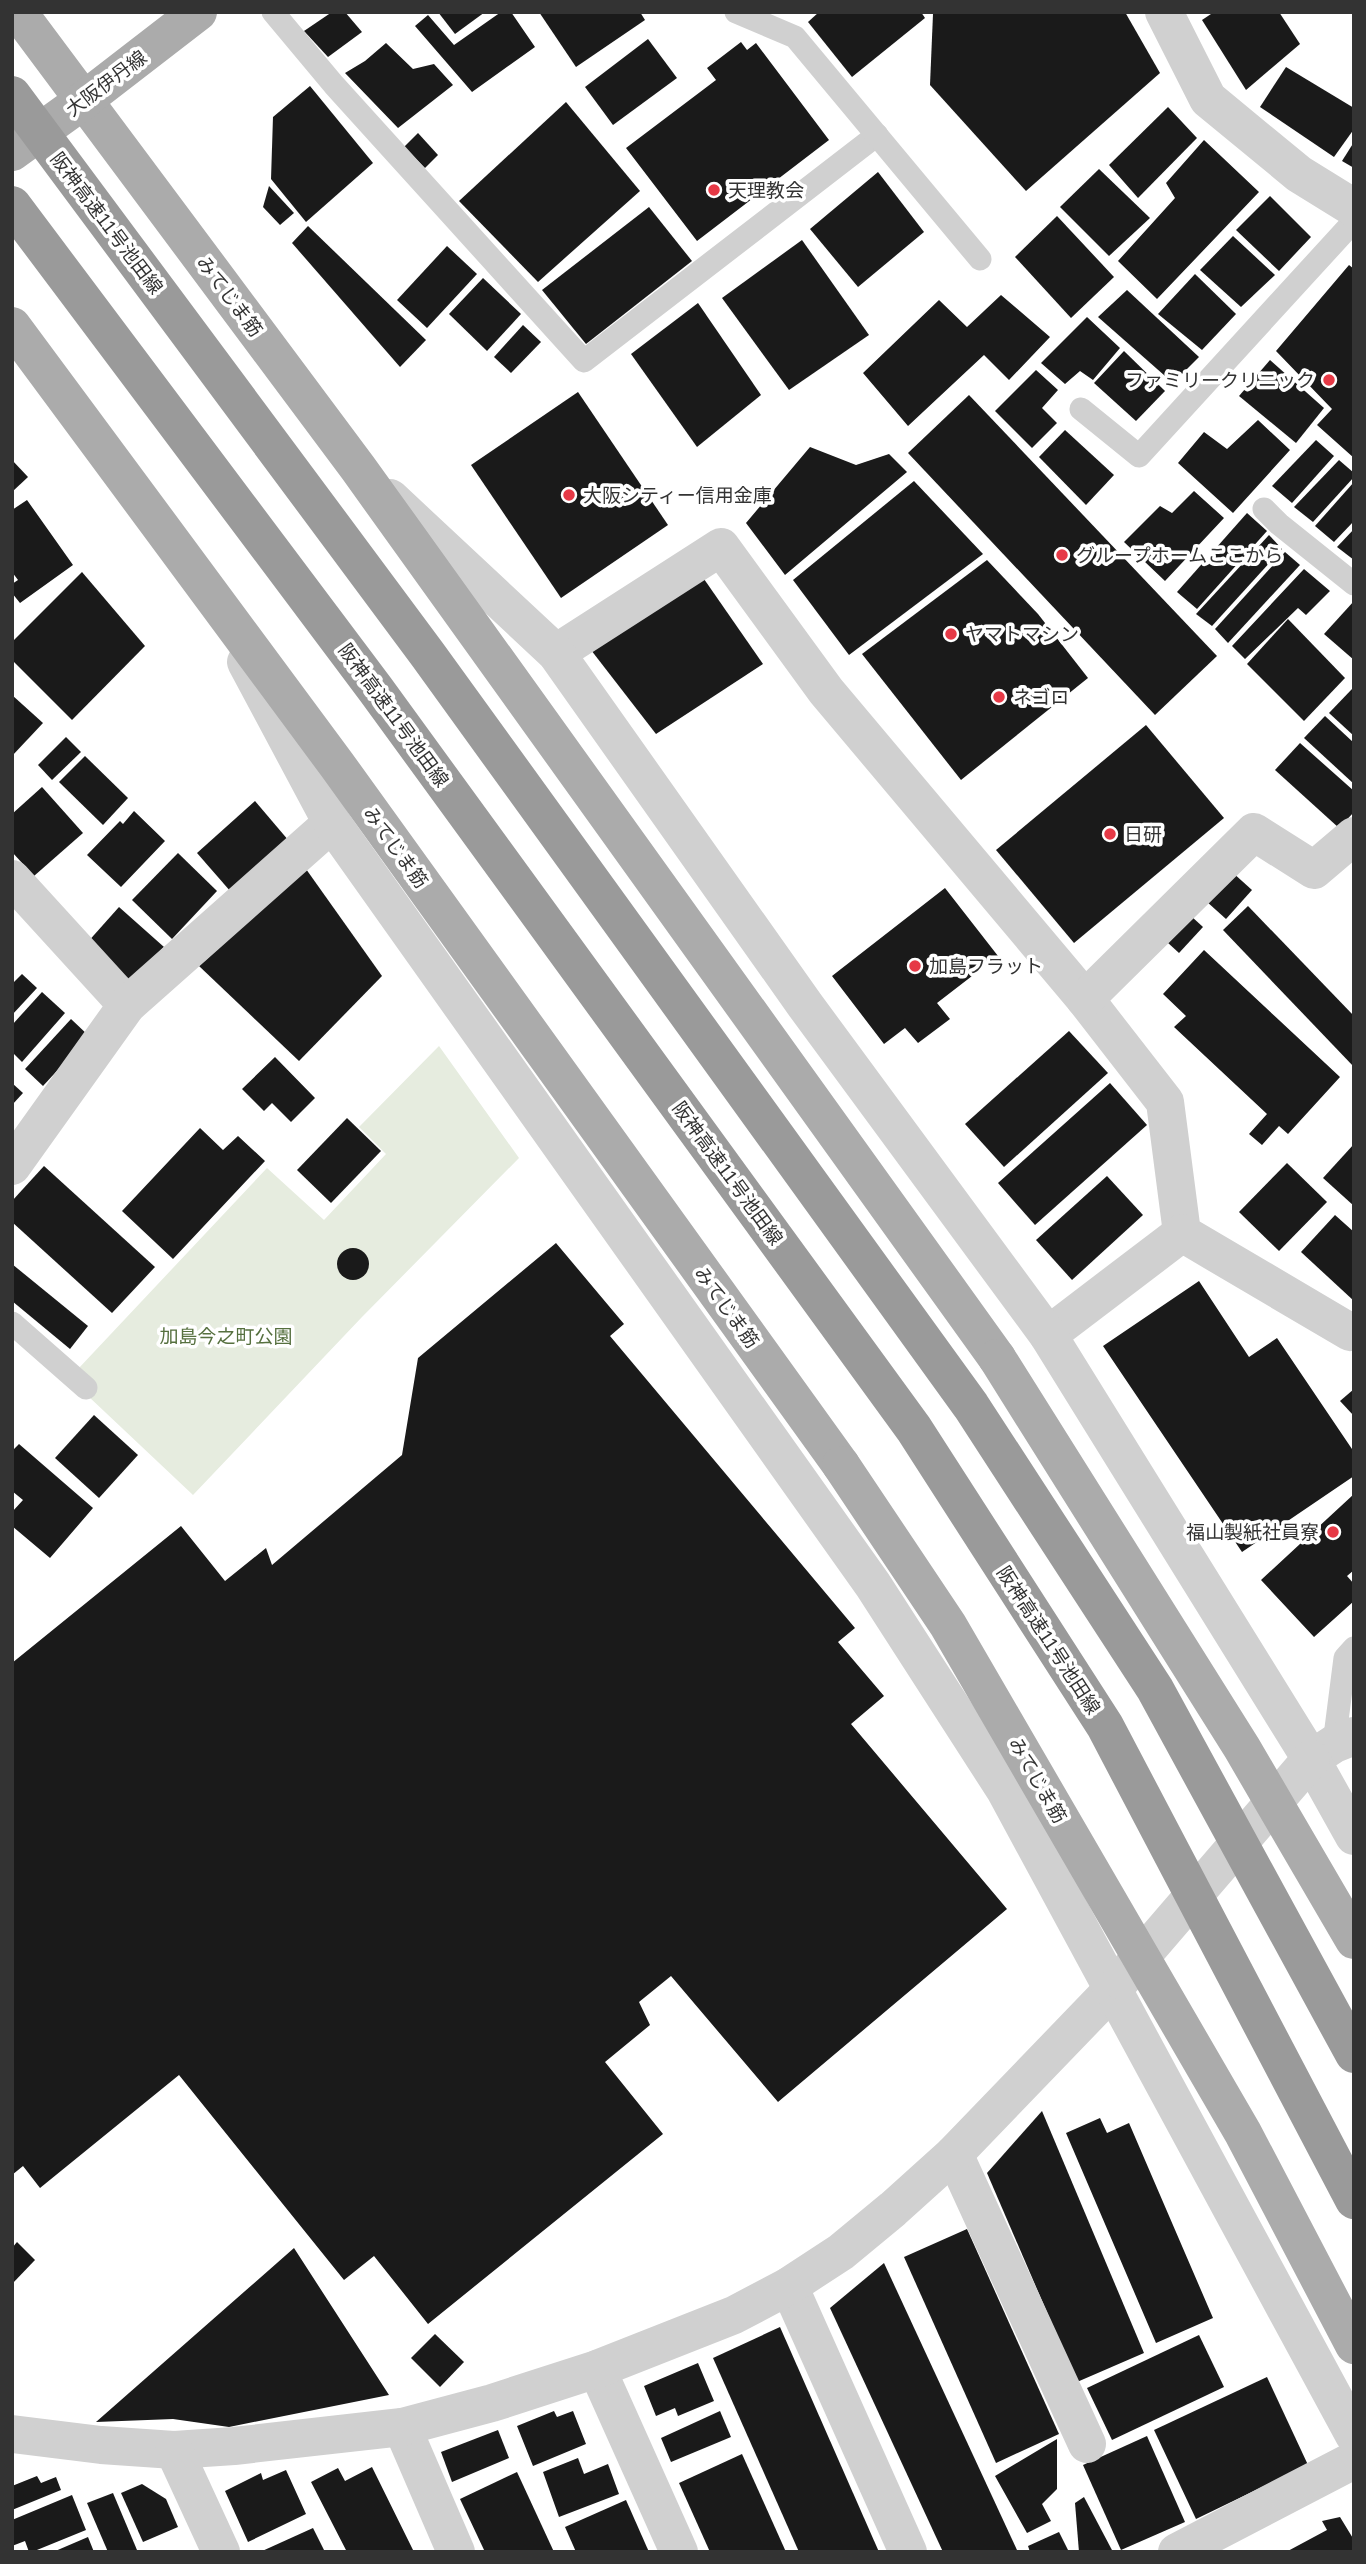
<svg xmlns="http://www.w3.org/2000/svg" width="1366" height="2564" viewBox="0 0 1366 2564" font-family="Helvetica,'Noto Sans JP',sans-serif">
<rect width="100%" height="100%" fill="#fff"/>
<polygon fill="#e6ecdf" points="439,1046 519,1158 362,1317 193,1495 88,1396 78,1369 267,1168 324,1220 386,1154 359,1127"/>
<g fill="#1a1a1a">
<polygon points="332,12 345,12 362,32 328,57 304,31"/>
<polygon points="438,12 485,12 455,34"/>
<polygon points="501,12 511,12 535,47 472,92 415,26 428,15 454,45"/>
<polygon points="539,12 640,12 645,20 576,67"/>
<polygon points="819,12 921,12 925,18 852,77 808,22"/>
<polygon points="935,12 1125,12 1160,73 1026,191 930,85 933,14"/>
<polygon points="1214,12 1279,12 1300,44 1246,90 1202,20"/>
<polygon points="648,39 677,78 613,125 585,87"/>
<polygon points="741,42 747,50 756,43 829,140 697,241 626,148 716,80 707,68"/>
<polygon points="386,43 413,69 434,64 453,85 398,128 345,73 365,61"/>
<polygon points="1286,67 1354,108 1354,129 1334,157 1260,107"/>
<polygon points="310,86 373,163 306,222 271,179 273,117"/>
<polygon points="566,102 640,191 538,282 459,201"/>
<polygon points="1168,107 1197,138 1138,198 1109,165"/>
<polygon points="418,133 438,155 425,168 404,147"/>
<polygon points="1204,140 1259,192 1157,299 1118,261 1175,198 1166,183"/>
<polygon points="1354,142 1354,168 1342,161"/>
<polygon points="1099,169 1150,218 1109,256 1060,207"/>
<polygon points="878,172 924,232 858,287 810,229"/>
<polygon points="269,186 294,213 280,225 263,207"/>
<polygon points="1270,196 1311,237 1279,271 1236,230"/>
<polygon points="649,207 692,261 586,344 542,290"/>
<polygon points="1057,216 1114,277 1071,318 1015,257"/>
<polygon points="308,226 426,340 400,367 292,243"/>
<polygon points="1233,236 1275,275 1241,307 1200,270"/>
<polygon points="802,240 869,335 789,390 722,298"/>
<polygon points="447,246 477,274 427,328 397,300"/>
<polygon points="1349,265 1354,269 1354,458 1317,425 1332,409 1276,351"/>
<polygon points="1195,274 1236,314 1202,350 1158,314"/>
<polygon points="483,278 521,314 487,351 449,314"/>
<polygon points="1127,290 1199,357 1173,383 1098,317"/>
<polygon points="1001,295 1050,337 1009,380 984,355 908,426 863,373 939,300 967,327"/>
<polygon points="698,303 761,395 697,447 631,354"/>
<polygon points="1087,317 1120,348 1093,380 1080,371 1065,384 1041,363"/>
<polygon points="523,325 541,342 511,373 494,357"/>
<polygon points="1124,351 1165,391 1136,421 1094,383"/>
<polygon points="1270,360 1324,408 1296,443 1239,396"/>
<polygon points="1036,370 1058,390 1042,408 1057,423 1032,448 995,411"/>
<polygon points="578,392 668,525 561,598 471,465"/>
<polygon points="969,395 1217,656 1155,715 908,453"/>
<polygon points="1258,420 1290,450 1233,513 1178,463 1204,432 1227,449"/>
<polygon points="1065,430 1114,475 1086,505 1039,457"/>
<polygon points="1316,440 1334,456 1292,503 1272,486"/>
<polygon points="810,447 856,465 889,454 907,472 785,575 746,523"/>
<polygon points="12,460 28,477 12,492"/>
<polygon points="1339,460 1354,473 1354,477 1313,522 1294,507"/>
<polygon points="914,481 983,554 849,655 793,580"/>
<polygon points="1354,482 1354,521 1334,542 1315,526"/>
<polygon points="1194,491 1224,518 1165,581 1124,542 1160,506 1172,513"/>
<polygon points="27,500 73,565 20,603 12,593 12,584 18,580 12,572 12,510"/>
<polygon points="1247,513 1267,531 1197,609 1177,592"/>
<polygon points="1354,529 1354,560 1337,547"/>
<polygon points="1269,535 1282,549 1212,626 1196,614"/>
<polygon points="1285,552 1300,565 1228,643 1215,629"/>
<polygon points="987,560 1038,614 1088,678 961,780 862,654"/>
<polygon points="1304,569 1330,591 1306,615 1298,608 1245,659 1232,646"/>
<polygon points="82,572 145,646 72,720 12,660 12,642"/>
<polygon points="704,579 763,664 656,734 591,650"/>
<polygon points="1354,601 1354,660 1324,634"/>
<polygon points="1288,619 1345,678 1304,721 1247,664"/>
<polygon points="1352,689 1354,691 1354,736 1329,713"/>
<polygon points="12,695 43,723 12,756"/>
<polygon points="1325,716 1354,743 1354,784 1304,738"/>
<polygon points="1146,725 1224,818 1074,943 996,850"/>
<polygon points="66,737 81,752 52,780 38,765"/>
<polygon points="1300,743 1354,791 1354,812 1339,828 1275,770"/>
<polygon points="85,756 128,798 103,825 59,782"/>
<polygon points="42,787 83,833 34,876 12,852 12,814"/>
<polygon points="255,801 289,841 231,892 197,853"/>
<polygon points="134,811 165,841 121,887 87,855 120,821 123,824"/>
<polygon points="178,853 217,891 172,939 132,900"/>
<polygon points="306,869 382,976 299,1061 199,966"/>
<polygon points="1232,872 1252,890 1226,919 1206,901"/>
<polygon points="945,888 998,956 937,1003 950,1019 918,1043 905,1028 884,1044 832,976"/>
<polygon points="1248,906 1354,1016 1354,1067 1223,930"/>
<polygon points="119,907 164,947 130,980 86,944"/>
<polygon points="1191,916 1203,927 1179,953 1167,942"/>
<polygon points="1204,950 1340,1077 1288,1134 1279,1126 1262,1145 1249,1134 1267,1114 1174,1027 1186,1016 1163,994"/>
<polygon points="22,974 37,988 12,1015 12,984"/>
<polygon points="42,992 65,1013 22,1062 12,1052 12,1025"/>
<polygon points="71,1019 89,1036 43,1086 25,1069"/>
<polygon points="1069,1031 1108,1073 1004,1167 965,1124"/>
<polygon points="275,1057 315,1098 291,1122 272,1103 264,1111 242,1089"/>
<polygon points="12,1083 23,1093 12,1105"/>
<polygon points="1110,1083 1147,1125 1035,1225 998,1183"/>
<polygon points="347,1118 381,1151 331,1203 297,1170"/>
<polygon points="200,1128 223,1150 238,1136 265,1161 173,1259 122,1211"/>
<polygon points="1354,1144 1354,1206 1323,1178"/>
<polygon points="1287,1163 1327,1202 1279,1251 1239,1212"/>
<polygon points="44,1166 155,1267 112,1313 12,1222 12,1201"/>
<polygon points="1107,1176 1143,1215 1072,1280 1036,1240"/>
<polygon points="1335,1215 1354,1232 1354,1301 1301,1252"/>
<polygon points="556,1243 624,1324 610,1336 855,1628 838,1642 884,1696 851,1724 1007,1909 778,2102 671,1976 639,2002 650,2025 605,2062 663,2134 428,2324 374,2256 344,2280 179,2075 40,2188 23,2166 12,2175 12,1663 181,1526 225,1581 266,1548 272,1565 402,1455 418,1358"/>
<circle cx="353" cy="1264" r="16"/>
<polygon points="12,1264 88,1326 70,1349 12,1301"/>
<polygon points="1199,1281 1249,1357 1277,1338 1354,1452 1354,1476 1242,1552 1103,1346"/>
<polygon points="1354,1389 1354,1416 1340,1401"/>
<polygon points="94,1415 138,1455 99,1498 55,1458"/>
<polygon points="19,1444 93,1508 50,1558 12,1526 12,1512 23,1500 12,1491 12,1451"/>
<polygon points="1354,1494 1354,1570 1347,1576 1354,1584 1354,1601 1314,1637 1261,1580"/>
<polygon points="1042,2111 1144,2353 1077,2382 987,2173"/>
<polygon points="1100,2118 1107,2133 1129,2123 1213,2318 1156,2343 1066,2133"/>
<polygon points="967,2229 1059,2434 996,2463 904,2257"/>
<polygon points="17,2242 35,2260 12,2284 12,2248"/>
<polygon points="294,2248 389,2395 229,2427 173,2419 96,2422"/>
<polygon points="884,2263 1017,2550 1014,2552 943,2552 830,2308"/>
<polygon points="780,2327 879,2552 799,2552 713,2358"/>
<polygon points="435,2334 464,2362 440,2387 411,2358"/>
<polygon points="1199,2335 1224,2387 1112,2440 1087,2388"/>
<polygon points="698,2363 714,2401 678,2416 675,2408 656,2416 644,2386"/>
<polygon points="1267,2377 1308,2465 1196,2519 1154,2430"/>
<polygon points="554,2411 557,2417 573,2411 586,2444 533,2466 517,2426"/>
<polygon points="720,2411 731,2437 671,2462 661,2438"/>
<polygon points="498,2430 509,2458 452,2482 441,2452"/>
<polygon points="1147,2436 1185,2522 1121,2550 1083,2465"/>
<polygon points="1057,2439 1057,2489 1042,2504 1051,2521 1027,2533 995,2476"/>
<polygon points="742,2454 786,2552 710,2552 679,2483"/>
<polygon points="578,2458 584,2474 608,2464 619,2494 559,2517 543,2472"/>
<polygon points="372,2467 414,2552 347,2552 311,2482 338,2468 345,2481"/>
<polygon points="286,2470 306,2514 248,2542 225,2491 261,2473 263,2480"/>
<polygon points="517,2472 554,2552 485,2552 460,2499"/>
<polygon points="37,2476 41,2483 56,2477 61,2490 12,2510 12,2486"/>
<polygon points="142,2484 166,2499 178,2527 143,2542 121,2493"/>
<polygon points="113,2493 137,2550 131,2552 108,2552 87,2503"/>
<polygon points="72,2495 86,2530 32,2552 29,2552 25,2541 12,2546 12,2520"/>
<polygon points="1084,2497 1113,2552 1079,2552 1075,2503"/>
<polygon points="626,2500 649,2552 576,2552 565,2527"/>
<polygon points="1340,2517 1354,2540 1354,2552 1286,2552 1327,2530 1322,2521"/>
<polygon points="313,2528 325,2552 260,2552"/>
<polygon points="1059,2532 1069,2552 1030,2552 1028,2546"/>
<polygon points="88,2537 94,2552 53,2552"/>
</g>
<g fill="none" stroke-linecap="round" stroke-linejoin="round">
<g stroke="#d0d0d0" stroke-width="23">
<polyline points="273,12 334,85 584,361 877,135"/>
<polyline points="736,12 795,37 980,259"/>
<polyline points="1081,409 1139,456 1354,221"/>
<polyline points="1264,509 1279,524 1354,584"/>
<polyline points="12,1323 86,1388"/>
<polyline points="1334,1744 1345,1658 1354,1648"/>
</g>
<g stroke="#d0d0d0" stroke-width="38">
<polyline points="1164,12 1208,99 1299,174 1354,208"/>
<polyline points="556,653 721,547 826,691 1085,999 1165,1102 1182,1233 1350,1332 1354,1330"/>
<polyline points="12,879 127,1005"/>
<polyline points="1085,999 1254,832 1314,870 1354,836"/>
<polyline points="12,1166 127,1005 332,823"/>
<polyline points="1048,1335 1182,1233"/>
<polyline points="1311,1759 1334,1744 1354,1736"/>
<polyline points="954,2154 1087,2444"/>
<polyline points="789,2286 908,2552"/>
<polyline points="597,2369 679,2552"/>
<polyline points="402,2427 456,2552"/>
<polyline points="12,2434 101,2445 174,2450 234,2446 402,2427 492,2403 597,2369 734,2315 789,2286 841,2252 893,2209 954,2154 1113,1989"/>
<polyline points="174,2450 221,2552"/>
<polyline points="1177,2552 1354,2460"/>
</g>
<g stroke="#d0d0d0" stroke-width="38">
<polyline points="390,498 556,653 805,1005 1048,1335 1311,1759 1354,1836"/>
<polyline points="246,662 332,823 873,1585 1005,1790 1354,2435"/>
<polyline points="1121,1980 1311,1759"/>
</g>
<g stroke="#ababab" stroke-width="38">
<polyline points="18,12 358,468 997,1358"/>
<polyline points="12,152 84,100 198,12"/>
<polyline points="12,326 337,765 841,1465"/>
</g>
<g stroke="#ababab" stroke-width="38">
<polyline points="997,1358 1242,1748 1354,1940"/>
<polyline points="841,1465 948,1625 1243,2133 1354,2345"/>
</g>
<g stroke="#9a9a9a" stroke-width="38">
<polyline points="12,95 428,655 971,1406 1155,1689 1354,2054"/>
<polyline points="12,205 376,690 914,1429 1105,1726 1354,2200"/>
</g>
</g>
<g fill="#e63946" stroke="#fff" stroke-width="2.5">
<circle cx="714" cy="190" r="7"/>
<circle cx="1329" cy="380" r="7"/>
<circle cx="569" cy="495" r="7"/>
<circle cx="1062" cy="555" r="7"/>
<circle cx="951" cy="634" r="7"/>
<circle cx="999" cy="697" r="7"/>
<circle cx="1110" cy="834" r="7"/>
<circle cx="915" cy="966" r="7"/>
<circle cx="1333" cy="1532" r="7"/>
</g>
<g text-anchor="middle" stroke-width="7" stroke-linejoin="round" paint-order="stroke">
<g font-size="19" fill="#333" stroke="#fff">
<text transform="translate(106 83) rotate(-37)" y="7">大阪伊丹線</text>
<text transform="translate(107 223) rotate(53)" y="7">阪神高速11号池田線</text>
<text transform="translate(230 296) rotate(53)" y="7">みてじま筋</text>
<text transform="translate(394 715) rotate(54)" y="7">阪神高速11号池田線</text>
<text transform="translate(396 847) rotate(54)" y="7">みてじま筋</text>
<text transform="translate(728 1173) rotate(54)" y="7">阪神高速11号池田線</text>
<text transform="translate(727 1307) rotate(54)" y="7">みてじま筋</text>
<text transform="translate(1049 1640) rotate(57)" y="7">阪神高速11号池田線</text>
<text transform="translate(1038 1780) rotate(60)" y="7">みてじま筋</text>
</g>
<g font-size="19" fill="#333" stroke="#fff" text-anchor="start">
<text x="728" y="197">天理教会</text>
<text x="1315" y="387" text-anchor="end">ファミリークリニック</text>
<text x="583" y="502">大阪シティー信用金庫</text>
<text x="1076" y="562">グループホームここから</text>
<text x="965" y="641">ヤマトマシン</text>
<text x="1013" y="704">ネゴロ</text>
<text x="1124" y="841">日研</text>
<text x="929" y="973">加島フラット</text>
<text x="1319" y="1539" text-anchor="end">福山製紙社員寮</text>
</g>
<g font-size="19" fill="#56703f" stroke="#fff">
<text x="226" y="1343">加島今之町公園</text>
</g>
</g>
<rect width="1366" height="2564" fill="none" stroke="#333333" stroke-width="28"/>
</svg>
